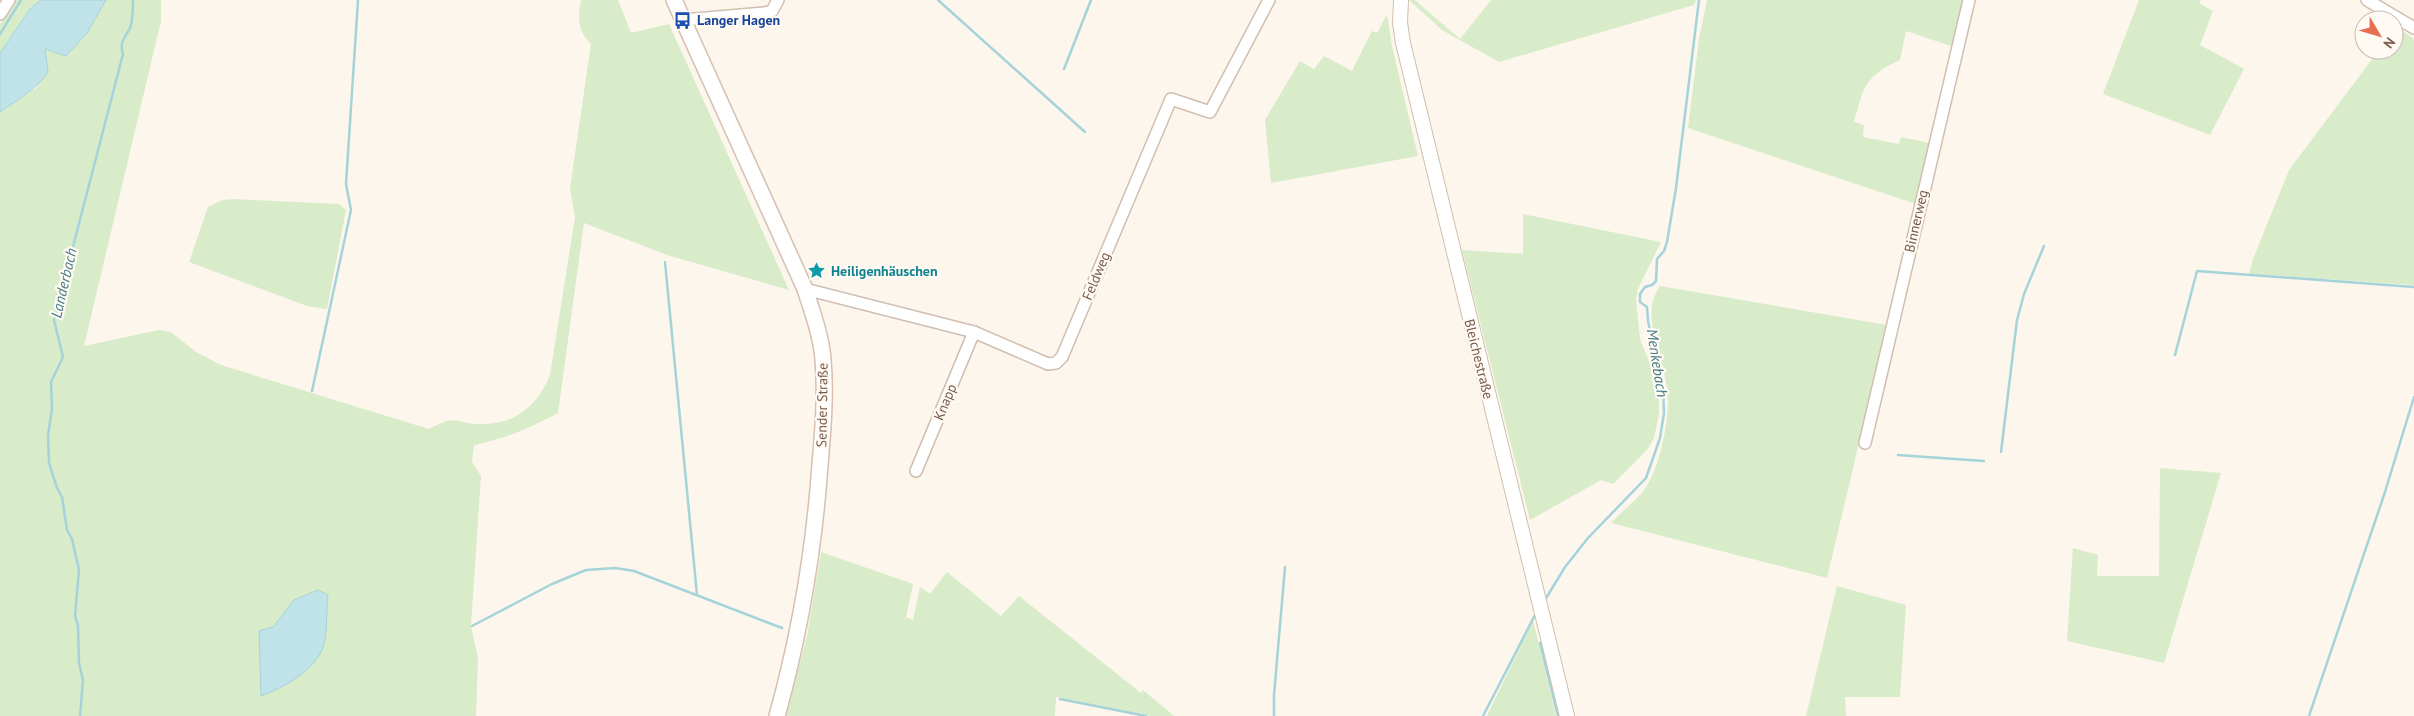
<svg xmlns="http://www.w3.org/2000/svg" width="2414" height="716" viewBox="0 0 2414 716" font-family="'PT Sans',sans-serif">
<rect width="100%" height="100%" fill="#fdf6ec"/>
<g fill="#d8ecc9">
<polygon points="14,0 41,0 30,9 0,53 0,24"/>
<path d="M106,0H161V21L84,346L159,330L171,332L196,352L221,365L429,429C461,412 455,425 484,424C517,424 538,404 550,375L575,217L570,188L591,44C577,29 578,20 581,0H618L631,33L669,24L789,290L667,255L584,223L558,413C530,428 505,439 474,445L472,462L481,476L471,626L478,658L476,716H0V112L37,87L45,54V49L49,50L87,33Z"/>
<polygon points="1409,0 1415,0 1460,39 1491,0 1696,0 1694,5 1499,62 1442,30"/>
<path d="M1707,0H1965L1954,47L1906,31L1900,60C1865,76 1864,86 1854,122L1864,125L1863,137L1899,144L1901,137L1930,143L1916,204L1688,128L1699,39Z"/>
<polygon points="2139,0 2201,0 2199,3 2213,11 2200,45 2244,69 2210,135 2103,94"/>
<polygon points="1387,14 1392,46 1418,156 1271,183 1265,120 1300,61 1314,69 1324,56 1352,71 1372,31 1377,33"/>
<polygon points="2397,27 2414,39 2414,285 2249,274 2253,259 2289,170 2379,50 2394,50 2394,31"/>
<polygon points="234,199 339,204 346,210 327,309 307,306 189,262 208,207 222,200"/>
<polygon points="1523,214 1661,242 1638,289 1636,300 1640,339 1659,386 1659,414 1654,438 1647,450 1613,484 1601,480 1530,520 1462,250 1523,254"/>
<path d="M1660,286L1887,325L1827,578L1611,523C1622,511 1640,498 1648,484C1661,461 1671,414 1667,388C1663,356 1639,315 1660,286Z"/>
<polygon points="2160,468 2221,473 2164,663 2067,641 2073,548 2098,555 2097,576 2159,576"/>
<polygon points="821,552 913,584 906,617 913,620 920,587 930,594 947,572 1001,616 1019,596 1141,693 1143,690 1174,716 1150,716 1056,697 1055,716 786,716 807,636"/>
<polygon points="1837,586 1906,605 1900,697 1845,697 1846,716 1806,716"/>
<polygon points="1533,620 1556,716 1487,716"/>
</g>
<g fill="#bfe3e8" stroke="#a5d3da">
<path d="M41,0H106L87,33L66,56L45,49L48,72C36,90 17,100 0,112V53L30,9Z"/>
<path d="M318,590L328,595C326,609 328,638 322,650C312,672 283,688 261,696L259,631L273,627L294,600Z"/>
</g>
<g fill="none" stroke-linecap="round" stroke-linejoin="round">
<g stroke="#a5d3da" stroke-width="2.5">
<polyline points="938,0 1085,132"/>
<polyline points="0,34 21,0"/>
<polyline points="1064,69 1091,0"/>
<polyline points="665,262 697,595"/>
<polyline points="2175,355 2197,271 2414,287"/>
<polyline points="312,391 351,210 346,184 358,0"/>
<polyline points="2001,452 2017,320 2024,294 2044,246"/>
<polyline points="1898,455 1984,461"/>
<polyline points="1545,600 1565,567 1588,538 1646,478 1660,438 1664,413 1663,389 1648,321 1647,307 1640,302 1640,294 1645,287 1652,285 1656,281 1657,259 1664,251 1667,242 1676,188 1699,0"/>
<polyline points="472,626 552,584 586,570 615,568 634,571 782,628"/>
<polyline points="1540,643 1558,716"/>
<polyline points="1060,699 1146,716"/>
<path d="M80,716L83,680L79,663L78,625L75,616L79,570L72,539L67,530L62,497L57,488L49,463L48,435L52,409L51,382L63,357L54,320L123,54C119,42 125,38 130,28C133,20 133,8 133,0"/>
<polyline points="1274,716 1274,695 1285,567"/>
<polyline points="1483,716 1536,613"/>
<polyline points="2309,716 2385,492 2414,397"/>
</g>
<defs>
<g id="minor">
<polyline points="2367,0 2414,28"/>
<polyline points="0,14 9,0"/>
<polyline points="683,20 764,13 772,11 778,0"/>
<polyline points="805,289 974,332 1048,364 1056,363 1062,357 1171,99 1210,112 1269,0"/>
<polyline points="1865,443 1969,0"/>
<polyline points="916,471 974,332"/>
</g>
<polyline id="tertiary" points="1401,0 1400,23 1403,43 1567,716"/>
<path id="secondary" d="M674,0L805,289C812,311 821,335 823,359C826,394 823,430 820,465C814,551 800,633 777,716"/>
</defs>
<use href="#minor" stroke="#d1beb0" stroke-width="14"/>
<use href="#tertiary" stroke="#d1beb0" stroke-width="16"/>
<use href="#secondary" stroke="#d6c0b0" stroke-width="18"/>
<use href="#minor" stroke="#fff" stroke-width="11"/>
<use href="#tertiary" stroke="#fff" stroke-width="14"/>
<use href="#secondary" stroke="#fff" stroke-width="15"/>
</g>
<defs>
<symbol id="bus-bare" viewBox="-9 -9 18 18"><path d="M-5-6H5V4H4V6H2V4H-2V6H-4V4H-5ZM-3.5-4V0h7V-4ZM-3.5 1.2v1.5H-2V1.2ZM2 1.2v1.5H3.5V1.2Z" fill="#1a4fb4" stroke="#fffaf3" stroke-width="2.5" paint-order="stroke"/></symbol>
<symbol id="sight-bare" viewBox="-9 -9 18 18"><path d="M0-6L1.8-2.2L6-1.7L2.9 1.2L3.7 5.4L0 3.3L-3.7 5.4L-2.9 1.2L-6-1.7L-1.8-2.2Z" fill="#0f9aa8" stroke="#fffaf3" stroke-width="2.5" paint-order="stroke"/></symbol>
</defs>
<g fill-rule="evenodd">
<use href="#bus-bare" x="670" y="8" width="25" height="25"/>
<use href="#sight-bare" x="804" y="258" width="25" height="25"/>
</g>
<g text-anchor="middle" stroke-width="4.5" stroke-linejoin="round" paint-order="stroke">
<g font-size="14" font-weight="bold" fill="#164399" stroke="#fffaf3" text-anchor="start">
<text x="697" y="25">Langer Hagen</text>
</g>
<g font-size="14" fill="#7a5c4d" stroke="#fffaf3">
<text transform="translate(1916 221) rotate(-77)" y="5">Binnerweg</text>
<text transform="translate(1096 276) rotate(-67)" y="5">Feldweg</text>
<text transform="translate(1479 359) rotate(76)" y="5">Bleichestraße</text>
<text transform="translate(945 402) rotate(-67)" y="5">Knapp</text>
<text transform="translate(822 405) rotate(-89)" y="5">Sender Straße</text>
</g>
<g font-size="14" font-weight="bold" fill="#0d838f" stroke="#fffaf3" text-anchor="start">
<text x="831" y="276">Heiligenhäuschen</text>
</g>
<g font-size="15" font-style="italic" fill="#437c86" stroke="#fffaf3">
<text transform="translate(64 283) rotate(-77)" y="5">Landerbach</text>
<text transform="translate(1657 363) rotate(81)" y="5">Menkebach</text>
</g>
</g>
<g transform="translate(2379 35) rotate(128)"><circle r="24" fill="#fffaf3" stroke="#cabbb1"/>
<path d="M0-4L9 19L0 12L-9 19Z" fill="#e76f51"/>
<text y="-8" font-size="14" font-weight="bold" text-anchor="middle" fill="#7a5c4d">N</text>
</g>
</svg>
